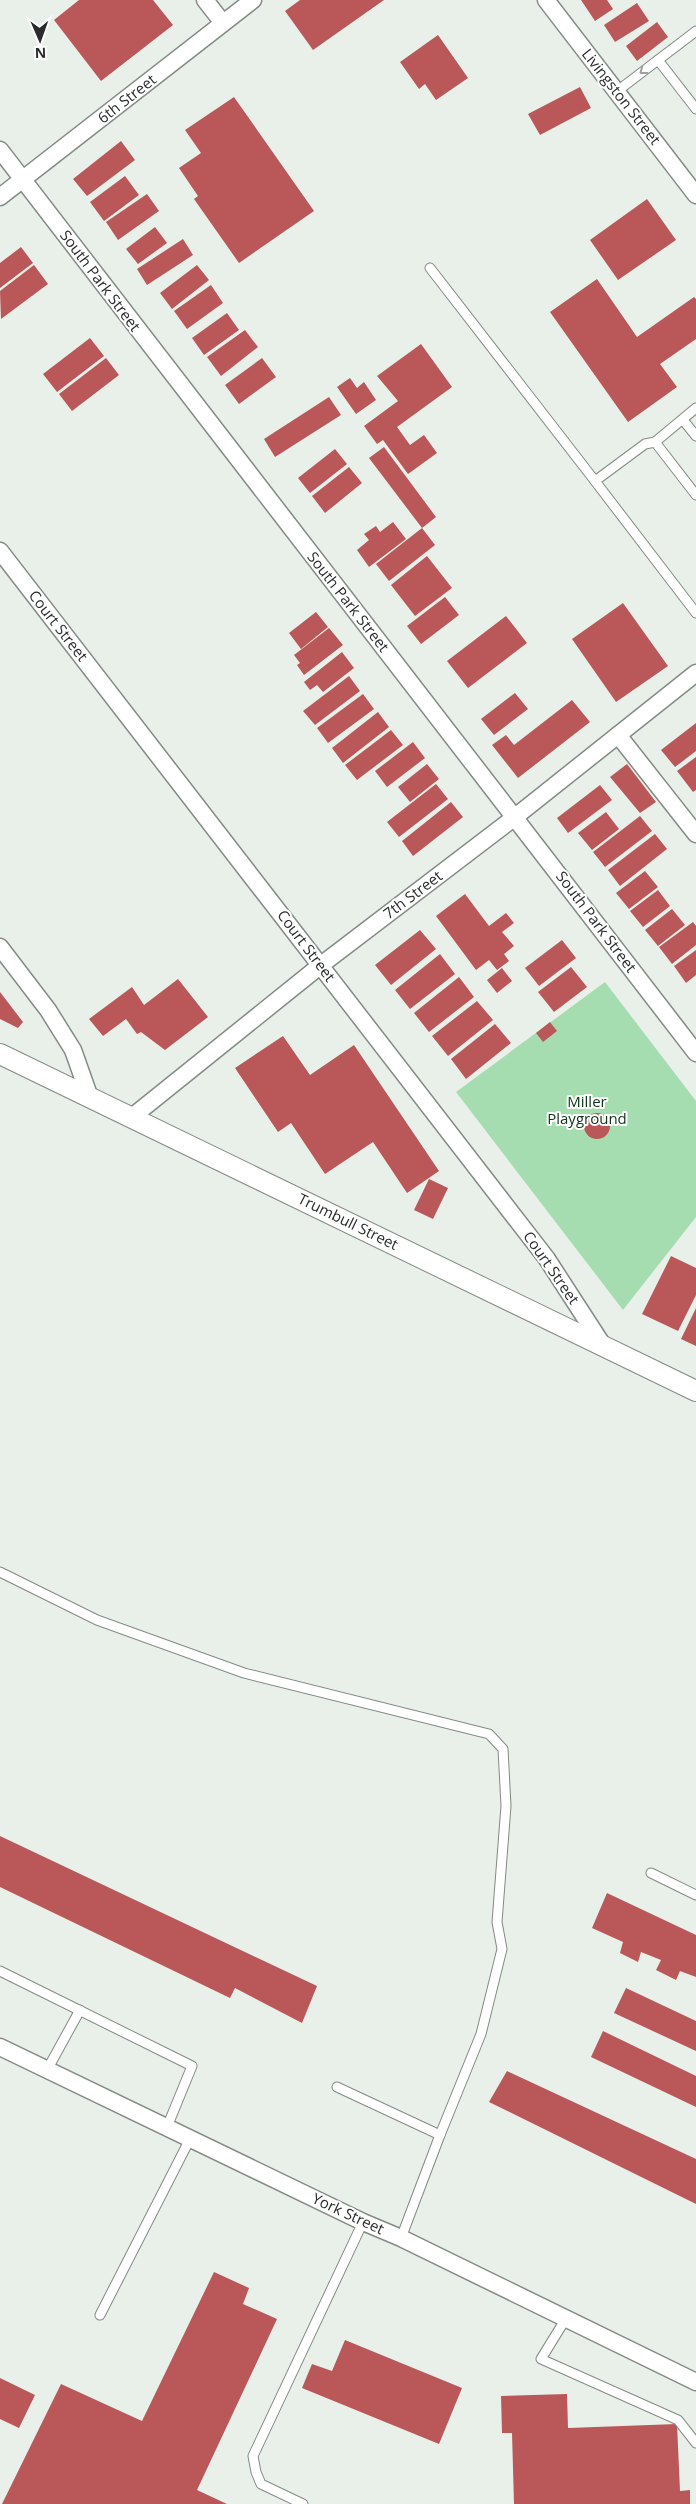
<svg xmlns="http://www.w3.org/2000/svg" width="696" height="2504" viewBox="0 0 696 2504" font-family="'Open Sans',sans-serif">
<rect width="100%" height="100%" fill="#e8f0e9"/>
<polygon fill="#a6ddb0" points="605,982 696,1101 696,1217 623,1310 456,1092"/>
<g fill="#ba5759">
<polygon points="79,0 153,0 173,25 101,81 54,20"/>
<polygon points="300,0 384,0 313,50 285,11"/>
<polygon points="581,0 607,0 613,9 595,21"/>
<polygon points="637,3 649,21 615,42 604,25"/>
<polygon points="657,22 668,37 637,61 626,46"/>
<polygon points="438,35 468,78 436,100 425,84 419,89 400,62"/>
<polygon points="580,87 591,108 540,135 528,114"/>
<polygon points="234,97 314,211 239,263 194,199 198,196 179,168 201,153 185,130"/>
<polygon points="121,141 135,160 87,196 73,179"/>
<polygon points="125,176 139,195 104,221 90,202"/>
<polygon points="147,194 159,211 118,240 106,222"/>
<polygon points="647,199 676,240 618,280 590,240"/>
<polygon points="155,227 167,243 138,264 126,249"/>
<polygon points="183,239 193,255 147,285 137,269"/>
<polygon points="21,247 33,263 0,288 0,263"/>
<polygon points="34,265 48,284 1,319 0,291"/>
<polygon points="197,265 209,280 172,309 160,293"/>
<polygon points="597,279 637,337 694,297 696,299 696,339 660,364 677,387 628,422 550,312"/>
<polygon points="211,285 223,303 187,329 174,311"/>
<polygon points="227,313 239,330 204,355 192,338"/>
<polygon points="245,330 258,347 221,376 207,357"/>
<polygon points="90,338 104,356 57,392 43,374"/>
<polygon points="421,344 452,387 397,427 410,445 424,435 437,453 408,474 383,440 377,444 364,426 398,401 377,376"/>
<polygon points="106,358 119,375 72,411 59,394"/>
<polygon points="262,358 276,377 239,404 225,385"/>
<polygon points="350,378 357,388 364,382 376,400 356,414 337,387"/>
<polygon points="329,397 341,415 275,457 264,439"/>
<polygon points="384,447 436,517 422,528 369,458"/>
<polygon points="335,449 347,464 310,493 298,478"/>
<polygon points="349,467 362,483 325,513 312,496"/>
<polygon points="393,522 406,539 369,567 357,550 369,540 364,534 376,526 380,532"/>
<polygon points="422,528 435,545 389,581 376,564"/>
<polygon points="427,556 452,588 415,616 391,585"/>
<polygon points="445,597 459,615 421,644 407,626"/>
<polygon points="623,603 668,666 616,702 572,639"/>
<polygon points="316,612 328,627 301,649 289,633"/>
<polygon points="506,616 527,643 468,688 447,661"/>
<polygon points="329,628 343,645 304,675 297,665 300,663 294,655"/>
<polygon points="342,652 354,668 323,692 317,685 310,690 304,682"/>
<polygon points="349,676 360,691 315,725 303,711"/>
<polygon points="515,693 528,709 494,735 481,719"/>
<polygon points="363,694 374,709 328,743 317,728"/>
<polygon points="572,700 590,722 518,778 492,745 506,735 514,745"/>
<polygon points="378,712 389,727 343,763 332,748"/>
<polygon points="696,723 696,751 675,767 661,750"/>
<polygon points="391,730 403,745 357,780 345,765"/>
<polygon points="413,742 425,758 387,787 375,771"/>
<polygon points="696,757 696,790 693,792 677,771"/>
<polygon points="427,764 439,779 410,802 398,787"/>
<polygon points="627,764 656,802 640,813 610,777"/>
<polygon points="436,784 448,799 399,837 387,822"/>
<polygon points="600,785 612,800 568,833 557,818"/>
<polygon points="451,802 463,817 413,856 402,841"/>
<polygon points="606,812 619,829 592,850 578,833"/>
<polygon points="640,816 652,831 605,867 593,852"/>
<polygon points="655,834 667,849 620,886 608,870"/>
<polygon points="645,871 658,887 629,909 616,893"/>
<polygon points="658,890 670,906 643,927 630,911"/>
<polygon points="465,894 489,926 506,913 514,923 502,932 514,946 504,954 509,961 497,970 489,960 476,970 436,916"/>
<polygon points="672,909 685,925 658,946 645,930"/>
<polygon points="693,922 696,926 696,945 672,964 659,947"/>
<polygon points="420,930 436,949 391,985 375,965"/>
<polygon points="562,940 576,958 539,986 525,968"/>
<polygon points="696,950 696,975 686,983 674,966"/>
<polygon points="440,954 455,974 410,1009 395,990"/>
<polygon points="571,967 587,987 554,1012 538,992"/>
<polygon points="502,968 512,981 497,993 487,980"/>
<polygon points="459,977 474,997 429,1032 414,1013"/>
<polygon points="178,979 208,1017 165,1050 141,1032 137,1034 126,1019 103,1036 89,1019 132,987 144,1005"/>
<polygon points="0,992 23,1022 18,1028 0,1019"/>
<polygon points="477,1001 493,1020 448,1056 432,1036"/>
<polygon points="550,1022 557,1031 543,1042 536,1033"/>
<polygon points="495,1024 511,1043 466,1079 451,1059"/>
<polygon points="283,1036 310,1075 354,1045 439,1171 407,1193 373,1142 325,1174 291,1123 278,1132 235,1068"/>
<circle cx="597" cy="1126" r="13"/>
<polygon points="429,1179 448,1188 433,1219 414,1210"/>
<polygon points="671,1256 696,1268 696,1295 678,1331 642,1314"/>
<polygon points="696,1308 696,1346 681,1339"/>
<polygon points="0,1836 317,1986 302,2023 235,1988 230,1998 0,1887"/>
<polygon points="607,1893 696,1935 696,1977 680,1971 676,1980 656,1970 661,1960 641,1952 638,1962 620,1953 623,1942 592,1928"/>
<polygon points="626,1988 696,2021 696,2051 614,2013"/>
<polygon points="603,2031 696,2076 696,2107 591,2057"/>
<polygon points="507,2071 696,2159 696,2204 489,2102"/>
<polygon points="214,2272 249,2288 243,2304 277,2319 197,2490 227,2504 2,2504 61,2384 142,2421"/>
<polygon points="345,2340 462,2388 439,2444 302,2388 312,2364 332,2371"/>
<polygon points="0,2378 35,2395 19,2428 0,2419"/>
<polygon points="567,2394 568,2428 677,2424 680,2491 690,2490 690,2504 514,2504 512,2433 502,2433 501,2396"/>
</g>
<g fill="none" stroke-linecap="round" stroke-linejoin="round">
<defs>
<g id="service">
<polyline points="658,60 696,109"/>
<polyline points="616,92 696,31"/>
<polyline points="430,268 595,481"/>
<polyline points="696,408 655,442 696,495"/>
<polyline points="683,420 696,436"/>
<polyline points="655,442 645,444 595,481 696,613"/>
<polyline points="0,1572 97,1620 244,1673 489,1734 503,1749 506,1806 497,1922 502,1949 481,2034 440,2135"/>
<polyline points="651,1873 696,1895"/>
<polyline points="0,1971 192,2066 167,2127"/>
<polyline points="47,2070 80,2010"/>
<polyline points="337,2087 440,2135 401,2238"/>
<polyline points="100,2315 190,2139"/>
<polyline points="565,2320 541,2359 678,2420 696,2443"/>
<polyline points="303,2504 261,2484 256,2472 253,2456 363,2222"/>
</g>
<g id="minor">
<polyline points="205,0 223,23"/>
<polyline points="546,0 696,195"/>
<polyline points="0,150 696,1053"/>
<polyline points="0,197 253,0"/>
<polyline points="0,551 547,1259 604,1347"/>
<polyline points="618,735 696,834"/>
<polyline points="0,947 48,1010 73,1050 90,1098"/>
<polyline points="132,1117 321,965 515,817 696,673"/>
<polyline points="0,2047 363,2222 401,2238 696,2382"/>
</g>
<polyline id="tertiary" points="0,1054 696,1391"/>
</defs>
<use href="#service" stroke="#838b84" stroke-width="11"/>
<use href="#minor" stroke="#838b84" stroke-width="19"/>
<use href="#tertiary" stroke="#838b84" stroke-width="22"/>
<use href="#service" stroke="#fff" stroke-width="9"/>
<use href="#minor" stroke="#fff" stroke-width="16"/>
<use href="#tertiary" stroke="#fff" stroke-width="20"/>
</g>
<defs><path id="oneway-chevron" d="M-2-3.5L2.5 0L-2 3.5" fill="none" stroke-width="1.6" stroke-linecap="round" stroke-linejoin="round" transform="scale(1.25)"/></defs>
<use stroke="#9fa09f" href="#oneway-chevron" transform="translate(643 71) rotate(143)"/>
<g text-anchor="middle" stroke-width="4" stroke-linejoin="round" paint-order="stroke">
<g font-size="15" fill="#292c2a" stroke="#fff">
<text transform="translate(621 97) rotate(52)" y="5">Livingston Street</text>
<text transform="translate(127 99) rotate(-38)" y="5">6th Street</text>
<text transform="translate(100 281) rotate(53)" y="5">South Park Street</text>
<text transform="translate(348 602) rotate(52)" y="5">South Park Street</text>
<text transform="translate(58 626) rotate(52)" y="5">Court Street</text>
<text transform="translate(413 895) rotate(-37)" y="5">7th Street</text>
<text transform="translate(596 922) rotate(53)" y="5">South Park Street</text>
<text transform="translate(306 946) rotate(53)" y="5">Court Street</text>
<text transform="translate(348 1222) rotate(26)" y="5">Trumbull Street</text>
<text transform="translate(551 1268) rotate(55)" y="5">Court Street</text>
<text transform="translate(348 2214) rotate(25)" y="5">York Street</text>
</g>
<g font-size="15" fill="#0f3419" stroke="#fff">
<text x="587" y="1107">Miller<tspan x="587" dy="17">Playground</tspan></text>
</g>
</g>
<g transform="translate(40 40) rotate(178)" stroke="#ffffff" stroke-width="4" paint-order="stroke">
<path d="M0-4L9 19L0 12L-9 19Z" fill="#292c2a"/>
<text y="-8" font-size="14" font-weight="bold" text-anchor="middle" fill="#292c2a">N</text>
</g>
</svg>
